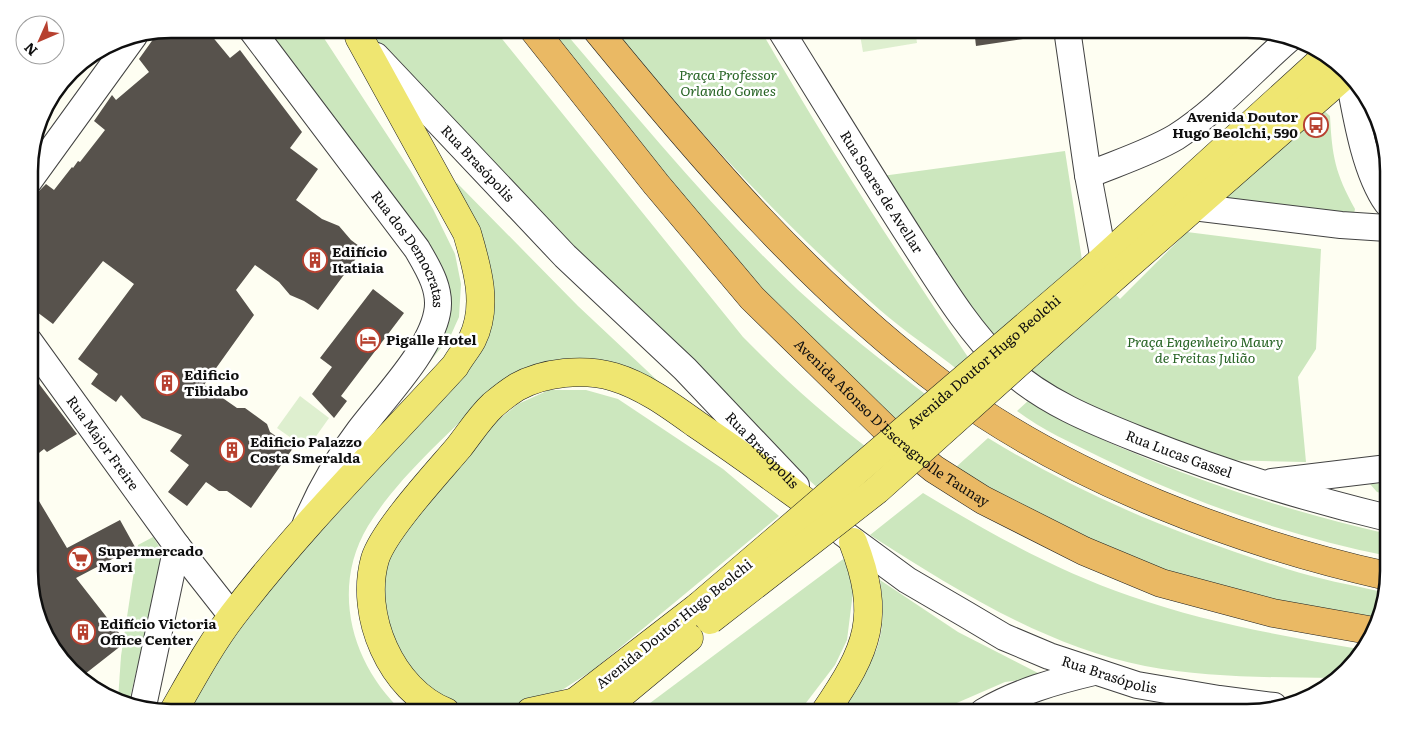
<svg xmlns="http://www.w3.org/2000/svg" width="1417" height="741" viewBox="0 0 1417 741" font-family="Literata,serif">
<rect width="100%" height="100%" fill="#fefef2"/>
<g fill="#cce7be">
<polygon points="256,29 318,29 410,170 433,209 455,254 461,284 459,317 450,337 418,376 443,309"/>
<path d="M368,29H494L743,337C783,378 824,415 870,450L821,491L727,405L389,56Z"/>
<path d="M538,29H562C638,118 712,209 798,290C839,328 885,363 929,397L895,431L827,368Z"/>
<path d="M612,29H760C825,142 896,252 970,360L958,370C933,350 905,332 880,310C782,223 696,130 612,29Z"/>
<path d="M1322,109L1330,116C1332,156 1335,173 1355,209L1353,219L1227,202V194Z"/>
<polygon points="1065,151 1082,260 1120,299 1187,232 1321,249 1316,349 1298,377 1306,462 1222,460 1046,388 999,349 882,176"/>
<path d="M457,183L578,306L692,413L638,380L488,394C447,436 399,476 368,526C330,589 352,665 403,712H190L214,662L492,293C492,252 475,220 455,185Z"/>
<polygon points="549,390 586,390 618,399 723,469 779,516 593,670 548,699 516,712 460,712 441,706 418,688 376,605 393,541 491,426 518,404"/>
<path d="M1029,400C1067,425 1107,442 1148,459C1226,491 1306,515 1388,534V556C1289,536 1191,502 1100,457C1072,443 1042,430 1017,411Z"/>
<path d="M988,438C1083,496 1181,536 1287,569C1318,579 1351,585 1383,592L1377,620L1259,598L1151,566L1088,540L1015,504L955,468Z"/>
<polygon points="1388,483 1388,495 1377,492 1370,484"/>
<path d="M923,493C989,533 1057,571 1130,596C1204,622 1282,636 1359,649L1334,678C1272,677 1207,678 1145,666C1045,646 956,590 870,535Z"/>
<polygon points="153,537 164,554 129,702 118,700 121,656 138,545"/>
<polygon points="846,557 854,584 847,640 835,665 799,712 638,712"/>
<path d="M880,580L958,632L1040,674L1036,678L1005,682L936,712H836C874,660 889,647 880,580Z"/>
</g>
<g fill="#deefcf">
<polygon points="859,29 915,29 917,43 863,52"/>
<polygon points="300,396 329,418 307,449 277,428"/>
</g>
<g fill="#57524c">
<polygon points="171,29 206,29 230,58 240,50 302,132 290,148 318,169 296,200 322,219 339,226 351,240 363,249 318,310 304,301 290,295 279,282 255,265 236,290 254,315 204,385 237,408 245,408 267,424 270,432 293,448 251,508 227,491 219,491 206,482 187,506 168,492 189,465 170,451 182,435 142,418 121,395 116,402 91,384 98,374 78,359 134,284 103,261 53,324 29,306 29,196 36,194 46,184 54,190 72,167 73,168 78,161 80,162 105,130 94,121 112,95 116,100 149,72 139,59 159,31"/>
<polygon points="974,29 1023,29 1023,39 976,46"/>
<polygon points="373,289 404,313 341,396 347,401 334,418 312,394 332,367 320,358"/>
<polygon points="30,372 77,434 47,452 44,449 30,460"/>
<polygon points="30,486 67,548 120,520 135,547 76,578 119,633 115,636 122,645 85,674 79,666 76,668 47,631 30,589"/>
</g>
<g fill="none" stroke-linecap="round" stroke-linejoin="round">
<defs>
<g id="minor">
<path id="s1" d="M251,29L417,249C428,268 442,290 437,313C430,351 383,399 359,431C337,460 320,490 306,523"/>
<path id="s2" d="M780,29C824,100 868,172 913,242C941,285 967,329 1004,365C1042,401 1092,421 1140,440C1221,472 1304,498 1388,518"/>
<polyline points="1067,29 1088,175 1104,260"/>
<path id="s3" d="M376,56L565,256L685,369L796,486"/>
<path d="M1349,78C1356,116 1365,172 1387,203"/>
<path d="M1088,175C1117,163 1149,153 1176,137C1218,110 1252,71 1289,39"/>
<polyline points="29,181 134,36"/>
<polyline points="1193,207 1341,225 1387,228"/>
<path id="s4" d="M29,341L177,546L232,616"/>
<polyline points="1272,482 1388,468"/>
<path id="s5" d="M843,533L907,580L967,615L1004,637L1049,656L1137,685L1219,699L1274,706"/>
<polyline points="143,706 177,546"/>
<path d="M983,712C1017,692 1056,681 1094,672"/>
</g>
<g id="major">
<polyline points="1091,270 1325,57"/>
<polyline points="1110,281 1345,75"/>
<path d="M173,712C192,679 210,645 233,615C300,527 380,448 455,366C460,357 467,349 472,340C489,306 477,267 467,233L359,37"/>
<path d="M446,712C391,690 359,615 375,559C384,530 438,472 459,447C470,433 480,417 493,405C500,399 509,392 517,387C544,372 584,368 614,377C644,386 671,406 696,424C739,453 781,484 823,514"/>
<polyline points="530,712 576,702"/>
<polyline points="562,712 699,606"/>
<polyline points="600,712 689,638"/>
<path d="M825,712C868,649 882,617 853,542"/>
</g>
<g id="highway">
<path id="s6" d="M533,29L656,184L752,298L891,434L934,469L983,500L1084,551L1161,583L1273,613L1374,631"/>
<path d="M596,29C704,161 810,286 948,389C1070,479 1239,543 1387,576"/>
</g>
</defs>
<use href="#minor" stroke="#424242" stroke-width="28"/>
<use href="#major" stroke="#202020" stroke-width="29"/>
<use href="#highway" stroke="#202020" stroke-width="29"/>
<use href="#minor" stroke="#fff" stroke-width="26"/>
<use href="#major" stroke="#efe671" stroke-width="28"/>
<use href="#highway" stroke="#eab964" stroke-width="28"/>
<g stroke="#b74130" stroke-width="4">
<polyline points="707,617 860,502 950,422 1110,274"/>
<polyline points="714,626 867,510 957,431 1117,282"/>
</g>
<defs>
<g id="major-bridge">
<path id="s7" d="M699,606L1091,270"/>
<polyline points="710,620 877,490 1110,281"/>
</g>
</defs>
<use href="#major-bridge" stroke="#202020" stroke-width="29" stroke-linecap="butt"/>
<use href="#major-bridge" stroke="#efe671" stroke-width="28"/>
</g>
<defs>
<symbol id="bus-ring" viewBox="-11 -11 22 22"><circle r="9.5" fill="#fff" stroke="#b74130" stroke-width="1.5"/><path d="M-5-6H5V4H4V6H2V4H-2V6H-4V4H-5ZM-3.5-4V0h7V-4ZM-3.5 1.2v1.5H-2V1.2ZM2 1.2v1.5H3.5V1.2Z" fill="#b74130"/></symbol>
<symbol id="building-ring" viewBox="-11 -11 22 22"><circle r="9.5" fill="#fff" stroke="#b74130" stroke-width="1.5"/><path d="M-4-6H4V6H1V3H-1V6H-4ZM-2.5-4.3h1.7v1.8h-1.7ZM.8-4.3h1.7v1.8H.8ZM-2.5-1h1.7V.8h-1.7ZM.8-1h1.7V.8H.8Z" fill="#b74130"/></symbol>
<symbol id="hotel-ring" viewBox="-11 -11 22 22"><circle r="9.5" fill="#fff" stroke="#b74130" stroke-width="1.5"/><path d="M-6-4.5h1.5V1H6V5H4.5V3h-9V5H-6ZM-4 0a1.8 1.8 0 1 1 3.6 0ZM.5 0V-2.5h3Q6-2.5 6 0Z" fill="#b74130"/></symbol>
<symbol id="supermarket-ring" viewBox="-11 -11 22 22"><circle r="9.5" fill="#fff" stroke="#b74130" stroke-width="1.5"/><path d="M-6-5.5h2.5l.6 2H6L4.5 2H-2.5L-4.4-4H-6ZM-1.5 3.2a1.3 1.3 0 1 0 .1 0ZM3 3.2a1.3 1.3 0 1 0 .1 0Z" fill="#b74130"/></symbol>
</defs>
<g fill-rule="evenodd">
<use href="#bus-ring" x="1302" y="111" width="28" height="28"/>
<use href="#building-ring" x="301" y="246" width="28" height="28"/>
<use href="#hotel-ring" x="354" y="326" width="28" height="28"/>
<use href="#building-ring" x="153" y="369" width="28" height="28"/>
<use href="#building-ring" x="218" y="436" width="28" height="28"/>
<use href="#supermarket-ring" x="66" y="545" width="28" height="28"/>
<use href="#building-ring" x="69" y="618" width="28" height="28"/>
</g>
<g text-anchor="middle" stroke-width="5" stroke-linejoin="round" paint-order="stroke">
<g font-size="14" font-style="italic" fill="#266323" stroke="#fff">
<text x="728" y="80">Praça Professor<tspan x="728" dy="16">Orlando Gomes</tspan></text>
<text x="1205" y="347">Praça Engenheiro Maury<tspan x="1205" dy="16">de Freitas Julião</tspan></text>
</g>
<g font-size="14" font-weight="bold" fill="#0f0f0f" stroke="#fff" text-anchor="start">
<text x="1298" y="122" text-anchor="end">Avenida Doutor<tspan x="1298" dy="16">Hugo Beolchi, 590</tspan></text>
<text x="332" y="257">Edifício<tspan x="332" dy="16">Itatiaia</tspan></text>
<text x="386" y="345">Pigalle Hotel</text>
<text x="184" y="380">Edificio<tspan x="184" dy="16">Tibidabo</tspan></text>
<text x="250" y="447">Edificio Palazzo<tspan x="250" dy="16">Costa Smeralda</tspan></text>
<text x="98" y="556">Supermercado<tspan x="98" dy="16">Mori</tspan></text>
<text x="100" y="629">Edifício Victoria<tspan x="100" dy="16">Office Center</tspan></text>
</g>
<g font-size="14" fill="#0f0f0f" stroke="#fff">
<text dy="5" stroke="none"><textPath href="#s3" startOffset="148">Rua Brasópolis</textPath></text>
<text dy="5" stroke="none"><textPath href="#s2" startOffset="192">Rua Soares de Avellar</textPath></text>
<text dy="5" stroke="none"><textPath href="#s1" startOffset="272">Rua dos Democratas</textPath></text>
<text dy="5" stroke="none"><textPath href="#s7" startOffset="375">Avenida Doutor Hugo Beolchi</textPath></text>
<text dy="5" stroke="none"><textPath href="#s6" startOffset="535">Avenida Afonso D'Escragnolle Taunay</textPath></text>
<text dy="5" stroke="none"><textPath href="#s4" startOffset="126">Rua Major Freire</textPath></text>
<text dy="5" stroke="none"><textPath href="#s3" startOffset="552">Rua Brasópolis</textPath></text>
<text dy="5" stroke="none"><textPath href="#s2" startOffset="602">Rua Lucas Gassel</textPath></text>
<text transform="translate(674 624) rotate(-39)" y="5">Avenida Doutor Hugo Beolchi</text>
<text dy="5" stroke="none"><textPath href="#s5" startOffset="304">Rua Brasópolis</textPath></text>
</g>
</g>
<path d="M0 0H1417V741H0ZM171 38H1247A133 133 0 0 1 1380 171V571A133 133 0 0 1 1247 704H171A133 133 0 0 1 38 571V171A133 133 0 0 1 171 38Z" fill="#fff" fill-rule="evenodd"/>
<path fill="none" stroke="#0f0f0f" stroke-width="2.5" d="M171 38H1247A133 133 0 0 1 1380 171V571A133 133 0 0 1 1247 704H171A133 133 0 0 1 38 571V171A133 133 0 0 1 171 38Z"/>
<g transform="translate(40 40) rotate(225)"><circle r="24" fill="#ffffff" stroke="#9f9f9f"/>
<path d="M0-4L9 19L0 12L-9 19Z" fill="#b74130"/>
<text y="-8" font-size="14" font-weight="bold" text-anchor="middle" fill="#0f0f0f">N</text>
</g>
</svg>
